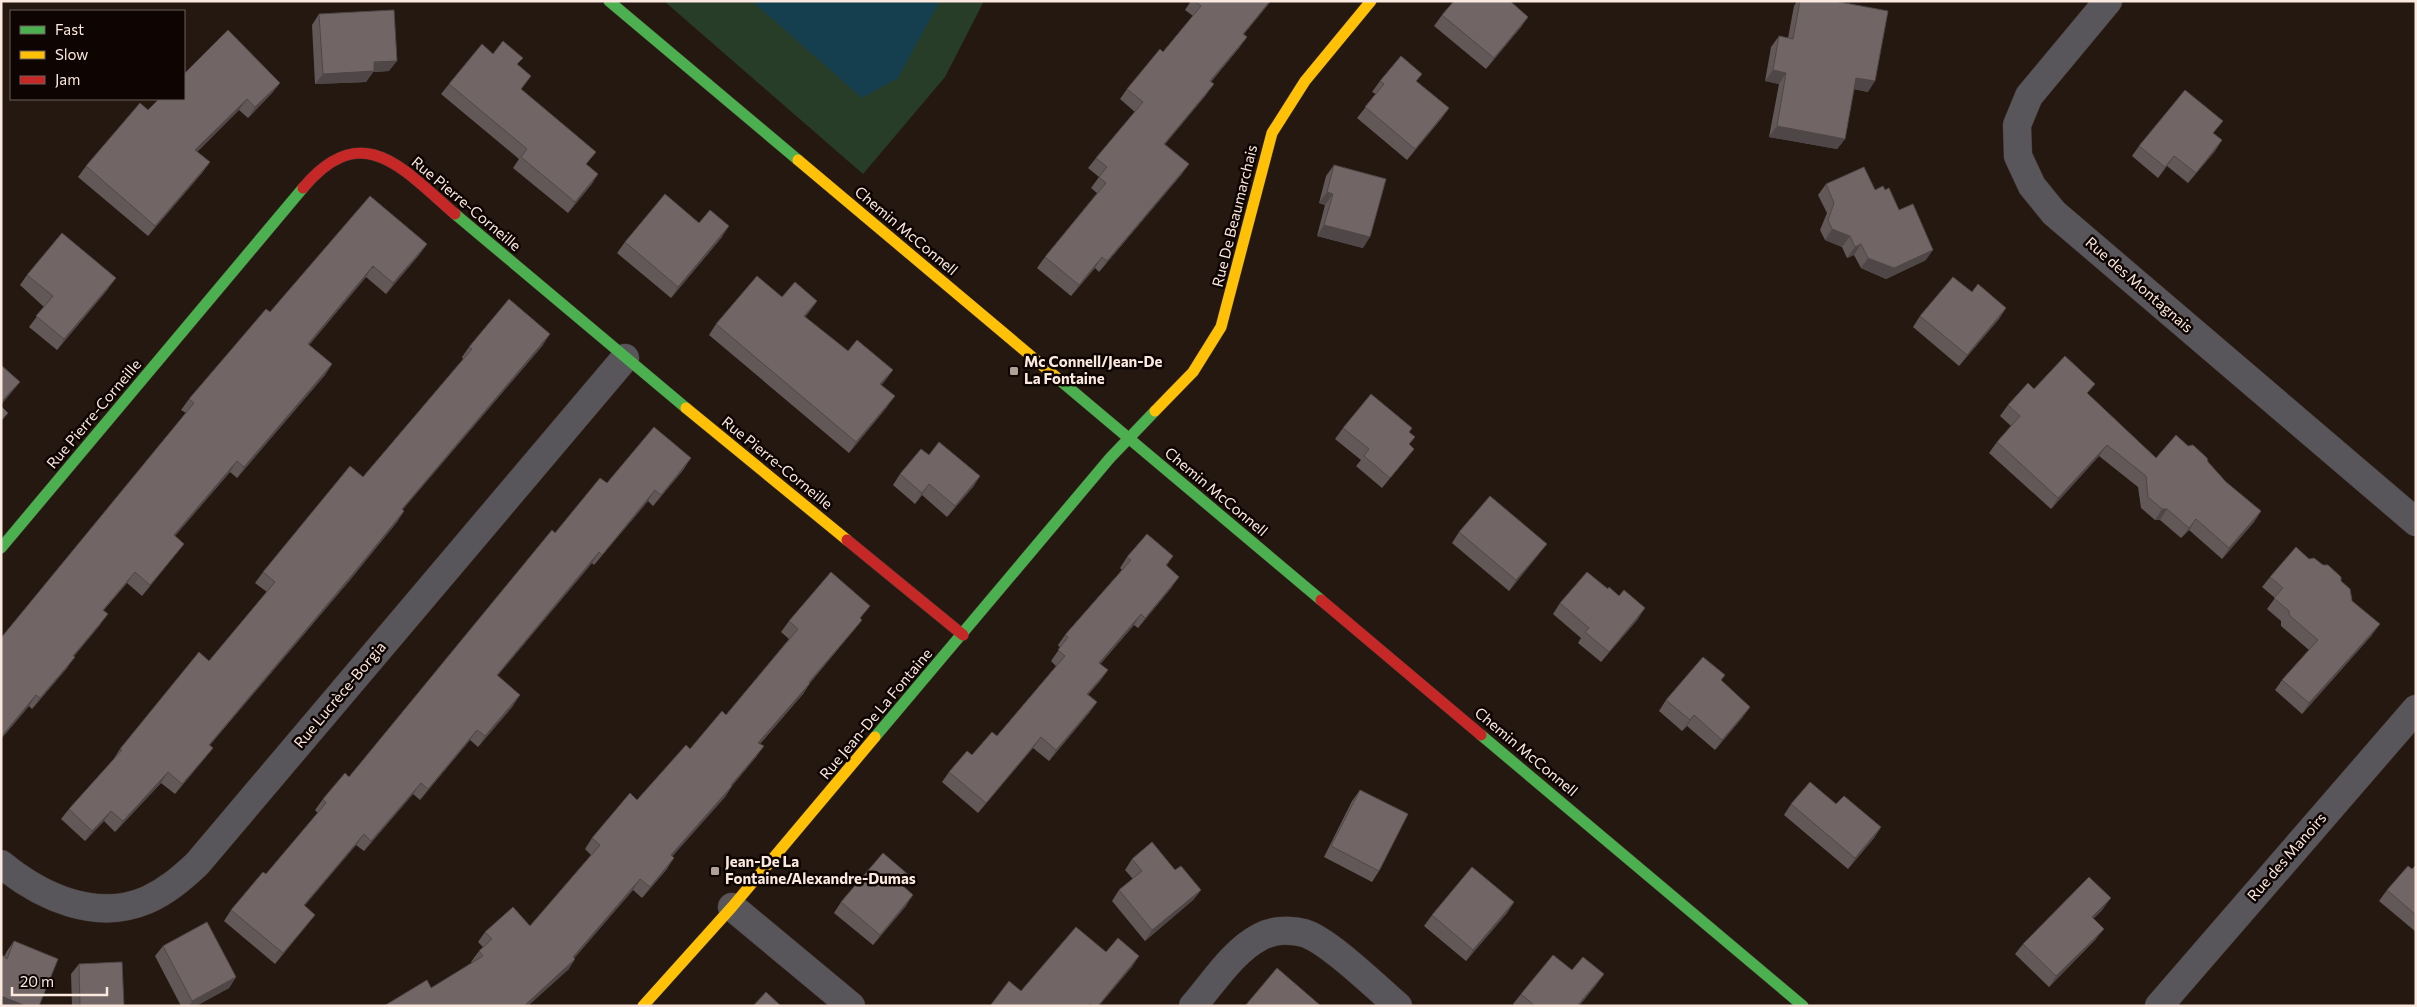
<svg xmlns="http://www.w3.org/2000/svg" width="2417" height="1007" viewBox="0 0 2417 1007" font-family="Commissioner,sans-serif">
<rect width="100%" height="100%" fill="#251810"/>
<polygon fill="#283d27" points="664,1 984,1 945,77 863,174"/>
<polygon fill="#153e4e" points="752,1 940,1 898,78 862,98"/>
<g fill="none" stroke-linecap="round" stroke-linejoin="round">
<defs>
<g id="street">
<polyline points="2108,1 2029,96 2017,125 2018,156 2032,186 2054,213 2416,522"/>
<path d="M1,864C41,897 96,922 147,900C167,891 182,878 197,864L625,358"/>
<polyline points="732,907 851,1006"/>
<path d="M1193,1006C1213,983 1233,951 1260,937C1273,930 1290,929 1304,933C1328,940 1377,988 1398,1006"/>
<polyline points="2159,1006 2416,709"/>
</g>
<g id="fast">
<polyline points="609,1 798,160"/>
<polyline points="455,214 686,408"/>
<polyline points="1056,377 1321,600"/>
<polyline points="1,548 303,188"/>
<polyline points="1481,735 1803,1006"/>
<polyline points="875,737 1110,458 1155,411"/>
</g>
<g id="slow">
<polyline points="798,160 1056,377"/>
<polyline points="686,408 847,540"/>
<polyline points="1155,411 1193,372 1221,327 1272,133 1305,81 1371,1"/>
<polyline points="643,1006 732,907 875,737"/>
</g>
<g id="jam">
<path d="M303,188C362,117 403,169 455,214"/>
<polyline points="847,540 963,635"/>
<polyline points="1321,600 1481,735"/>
</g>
</defs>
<use href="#street" stroke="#3d322b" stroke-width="29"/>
<use href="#fast" stroke="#3d322b" stroke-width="12"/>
<use href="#slow" stroke="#3d322b" stroke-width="12"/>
<use href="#jam" stroke="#3d322b" stroke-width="12"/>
<use href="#street" stroke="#59565b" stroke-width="28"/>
<use href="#fast" stroke="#4caf50" stroke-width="11"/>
<use href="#slow" stroke="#ffc107" stroke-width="11"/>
<use href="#jam" stroke="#c62828" stroke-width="11"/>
</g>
<g fill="#615857">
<polygon points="1191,1 1271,1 1244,34 1247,37 1239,48 1211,82 1206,95 1165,144 1189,164 1181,175 1099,272 1095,268 1071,296 1037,268 1045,257 1097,193 1091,188 1099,177 1088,168 1096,158 1135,112 1120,99 1127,89 1163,52 1193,16 1185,10"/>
<polygon points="1797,1 1834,1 1868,92 1854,89 1845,139 1837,149 1769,137 1779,84 1765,81 1771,47 1779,36 1788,38 1794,6"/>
<polygon points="319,14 389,71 373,72 366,82 315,84 312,25"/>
<polygon points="1442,15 1528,17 1521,27 1486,69 1434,26"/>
<polygon points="493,54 518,65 522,90 587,165 598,174 591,185 568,213 513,168 519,159 441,94 449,84"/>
<polygon points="1422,74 1416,81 1449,108 1441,119 1407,160 1357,118 1376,94 1372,92 1380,81"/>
<polygon points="280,83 272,93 248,118 239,110 197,152 210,162 202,173 148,236 78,177 86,166 148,110"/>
<polygon points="2214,134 2222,140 2215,151 2188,183 2167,166 2158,178 2132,156 2139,146"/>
<polygon points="1334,165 1363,248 1317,236 1325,205 1319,203 1326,176"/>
<polygon points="1826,184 1875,190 1899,210 1926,260 1886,279 1861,268 1854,255 1847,258 1842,247 1825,240 1820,230 1827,213 1818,195"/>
<polygon points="699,223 722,237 671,298 617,253 625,242"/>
<polygon points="427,244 419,255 386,294 366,277 309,345 332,364 325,375 237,478 230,472 175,536 184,544 176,554 142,596 127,583 104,610 100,625 74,656 67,668 32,709 29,706 1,739 1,638 186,413 181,410 189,399 270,312"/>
<polygon points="27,275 108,289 57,350 29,327 44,307 20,285"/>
<polygon points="1972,292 2006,308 1999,319 1959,366 1913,327 1920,316"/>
<polygon points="782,297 817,301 805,317 848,351 893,370 881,385 887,407 849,453 709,335 716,324"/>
<polygon points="543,345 402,510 404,511 397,522 350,580 210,745 213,748 205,758 175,794 161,783 115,832 104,821 85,841 61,819 69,809 113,760 120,749 209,661 267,592 255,583 263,572 363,477 463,359 462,357 469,347"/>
<polygon points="2034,389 2088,394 2156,458 2188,446 2208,462 2226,482 2261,511 2254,522 2222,559 2189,530 2181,538 2160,520 2155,520 2141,508 2138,487 2099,456 2051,509 1989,453 1997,442 2011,426 2000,416 2008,405"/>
<polygon points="1343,428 1412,428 1409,432 1410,445 1414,449 1406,459 1382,488 1356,466 1361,460 1335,439"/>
<polygon points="929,455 980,476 973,487 947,517 922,495 915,504 893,485 900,474"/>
<polygon points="684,469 653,506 648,501 594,565 592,563 497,676 513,706 478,747 470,740 420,800 413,794 364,851 356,845 304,906 307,925 275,964 224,921 231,910 266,874 318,813 315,810 323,799 349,777 555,533"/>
<polygon points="1459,532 1539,554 1509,591 1452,543"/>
<polygon points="1173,556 1167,565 1172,587 1138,628 1134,625 1100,664 1108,670 1100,681 1088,695 1097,702 1089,713 1049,761 1033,748 978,813 942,782 949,772 997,736 1056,666 1051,661 1060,648 1058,645 1065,635 1122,570 1120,568 1127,557"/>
<polygon points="2309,559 2341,581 2372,635 2302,714 2275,690 2282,680 2309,650 2281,626 2281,621 2267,609 2275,598 2262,587 2270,577"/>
<polygon points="1608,589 1619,596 1638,619 1601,662 1578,643 1581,638 1553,614 1560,603"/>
<polygon points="861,619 862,620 854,630 810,683 803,694 760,744 764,746 756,757 732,786 725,797 672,856 667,869 642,898 633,890 574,958 575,959 568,970 431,988 472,963 471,962 479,951 483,947 478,942 485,932 530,926 591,855 585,849 592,838 637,800 726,715 789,639 781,632 789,621"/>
<polygon points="1721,681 1750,707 1742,718 1715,750 1687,726 1682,731 1659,711 1666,700"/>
<polygon points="1360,790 1379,871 1372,882 1324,857 1352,801"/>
<polygon points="1791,804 1836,804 1881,827 1874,838 1848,869 1784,815"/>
<polygon points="1132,859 1175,870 1201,890 1193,900 1145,941 1112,901 1119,890 1133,879 1125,870"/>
<polygon points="2416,865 2416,932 2379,901 2387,890 2412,869"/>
<polygon points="911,877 904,887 906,906 873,945 834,913 841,902"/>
<polygon points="1514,902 1507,913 1466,961 1424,926 1432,915"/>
<polygon points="2103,909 2093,919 2096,939 2049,987 2015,954 2023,944"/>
<polygon points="14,941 39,1006 4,957 7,951"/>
<polygon points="163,946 236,977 229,988 196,1006 181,1006 155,956"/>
<polygon points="79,964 124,1006 72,1006 71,974"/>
<polygon points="1572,970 1604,974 1596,985 1579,1006 1515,1006 1513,1004 1521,994"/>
</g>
<g fill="#4f4747">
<polygon points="1270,1 1271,1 1235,45 1243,34"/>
<polygon points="1528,17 1521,27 1486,69 1494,58"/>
<polygon points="1247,37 1239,48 1202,92 1210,81"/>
<polygon points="397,61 389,71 373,72 366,82 315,84 323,74 374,62"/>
<polygon points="1773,70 1786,73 1779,84 1765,81"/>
<polygon points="1856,78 1875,81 1868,92 1848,88"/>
<polygon points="280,83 272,93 248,118 255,107"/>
<polygon points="1214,84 1206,95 1157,154 1164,144"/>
<polygon points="247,99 239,110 188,161 195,150"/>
<polygon points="1449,108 1441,119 1407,160 1415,149"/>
<polygon points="1777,126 1845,139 1837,149 1769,137"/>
<polygon points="2222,140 2215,151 2188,183 2196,173"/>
<polygon points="2174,156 2167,166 2158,178 2165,167"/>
<polygon points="210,162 202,173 148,236 155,226"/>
<polygon points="1189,164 1181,175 1099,272 1107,261"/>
<polygon points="598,174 591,185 568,213 575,202"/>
<polygon points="1327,192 1333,194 1325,205 1319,203"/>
<polygon points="1324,225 1370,237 1363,248 1317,236"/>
<polygon points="729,226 722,237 671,298 678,287"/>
<polygon points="1832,229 1850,236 1842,247 1825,240"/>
<polygon points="427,244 419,255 386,294 393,283"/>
<polygon points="1861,244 1854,255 1847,258 1855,247"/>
<polygon points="1933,250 1926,260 1886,279 1861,268 1868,258"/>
<polygon points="1102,257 1095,268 1071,296 1079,285"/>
<polygon points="373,266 366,277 301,355 308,344"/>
<polygon points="116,278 108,289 57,350 64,339"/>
<polygon points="817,301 810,311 797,327 804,316"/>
<polygon points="2006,308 1999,319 1959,366 1967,355"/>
<polygon points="550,334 543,345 394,520 402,509"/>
<polygon points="332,364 325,375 237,478 244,467"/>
<polygon points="893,370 885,381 873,395 880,384"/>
<polygon points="20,382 12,392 1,405 1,402"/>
<polygon points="895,396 887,407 849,453 856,442"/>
<polygon points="2107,445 2099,456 2051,509 2058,498"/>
<polygon points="691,458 684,469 653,506 661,495"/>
<polygon points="237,461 230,472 166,546 174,535"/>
<polygon points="980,476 973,487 947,517 955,506"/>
<polygon points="929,484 922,495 915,504 922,493"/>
<polygon points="655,490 648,501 594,565 602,555"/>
<polygon points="2162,509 2167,509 2160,520 2155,520"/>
<polygon points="404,511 397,522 350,580 201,755 209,745"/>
<polygon points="2261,511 2254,522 2222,559 2229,548"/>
<polygon points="2196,519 2189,530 2181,538 2189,528"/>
<polygon points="184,544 176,554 142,596 150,585"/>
<polygon points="1547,544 1539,554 1509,591 1516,580"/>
<polygon points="599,552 592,563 489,686 497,675"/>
<polygon points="135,572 127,583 95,620 103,610"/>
<polygon points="1179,577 1172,587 1138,628 1145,618"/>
<polygon points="1645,608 1638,619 1601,662 1609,652"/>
<polygon points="108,614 100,625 66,666 73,656"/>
<polygon points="1141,614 1134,625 1092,674 1099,663"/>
<polygon points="862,620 854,630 801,693 809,682"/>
<polygon points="2380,624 2372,635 2302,714 2309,703"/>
<polygon points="75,657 67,668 32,709 40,698"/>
<polygon points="1108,670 1100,681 1079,705 1087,694"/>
<polygon points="810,683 803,694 751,753 758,743"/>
<polygon points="36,695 29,706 1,739 1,737"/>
<polygon points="520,695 513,706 478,747 485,736"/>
<polygon points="1097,702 1089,713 1049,761 1056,750"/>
<polygon points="1750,707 1742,718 1715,750 1722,740"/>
<polygon points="1694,715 1687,726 1682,731 1690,720"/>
<polygon points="477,730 470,740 420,800 428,789"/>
<polygon points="1041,737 1033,748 978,813 986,803"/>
<polygon points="764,746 756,757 723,796 731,785"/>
<polygon points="213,748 205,758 175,794 182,784"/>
<polygon points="168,772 161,783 115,832 123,821"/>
<polygon points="421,783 413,794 364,851 371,841"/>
<polygon points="732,786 725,797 664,866 671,855"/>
<polygon points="111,811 104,821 85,841 92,831"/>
<polygon points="1881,827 1874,838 1848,869 1855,858"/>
<polygon points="364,834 356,845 296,916 304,905"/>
<polygon points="674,858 667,869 642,898 650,887"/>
<polygon points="640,879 633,890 566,968 573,957"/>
<polygon points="1201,890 1193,900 1145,941 1152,930"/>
<polygon points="913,895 906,906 873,945 880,935"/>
<polygon points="2111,898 2103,909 2084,928 2092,917"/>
<polygon points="1514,902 1507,913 1466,961 1473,950"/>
<polygon points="315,915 307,925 275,964 283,953"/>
<polygon points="2104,929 2096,939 2049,987 2056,976"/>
<polygon points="1139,956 1132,967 1099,1006 1098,1006"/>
<polygon points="575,959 568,970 528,1006 524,1006"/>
<polygon points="1604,974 1596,985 1579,1006 1577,1006"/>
<polygon points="236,977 229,988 196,1006 189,1006 192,1001"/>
<polygon points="1,996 26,1006 1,1006"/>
</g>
<g fill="#716665" stroke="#4f4747">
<polygon points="1195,1 1270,1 1243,34 1247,37 1210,81 1214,84 1164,144 1189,164 1107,261 1102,257 1079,285 1045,257 1106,183 1099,177 1107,167 1096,158 1143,102 1127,89 1160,49 1163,52 1201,6"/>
<polygon points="1454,1 1510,1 1528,17 1494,58 1442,15"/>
<polygon points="1800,1 1834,1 1888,11 1875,81 1856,78 1845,139 1777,126 1786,73 1773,70 1779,36 1793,39"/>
<polygon points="394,10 397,61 374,62 374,71 323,74 319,14"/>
<polygon points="228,30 280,83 255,107 247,99 195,150 210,162 155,226 86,166 140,103 148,110 159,99 184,99 184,74"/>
<polygon points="503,41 523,58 517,64 531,76 521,89 596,152 586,164 598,174 575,202 521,157 527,149 449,84 482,44 493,54"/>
<polygon points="1401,56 1422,74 1416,81 1449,108 1415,149 1365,107 1384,84 1380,81"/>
<polygon points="2185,90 2223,121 2213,133 2222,140 2196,173 2174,156 2165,167 2139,146"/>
<polygon points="1334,165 1386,179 1370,237 1324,225 1333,194 1327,192"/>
<polygon points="1864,167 1875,190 1883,186 1885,190 1889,188 1899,210 1913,204 1933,250 1894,268 1868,258 1861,244 1855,247 1850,236 1832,229 1828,220 1834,203 1826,184"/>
<polygon points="665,194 699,223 710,210 729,226 678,287 625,242"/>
<polygon points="370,196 427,244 393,283 373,266 308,344 332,364 244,467 237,461 174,535 184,544 150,585 135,572 103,610 108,614 73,656 75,657 40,698 36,695 1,737 1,638 194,403 189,399 266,309 270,312"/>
<polygon points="62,233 116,278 64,339 36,316 53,296 27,275"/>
<polygon points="757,276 782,297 795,282 817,301 804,316 848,351 857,340 893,370 880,384 895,396 856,442 716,324"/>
<polygon points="1953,277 1972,292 1978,284 2006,308 1967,355 1920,316"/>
<polygon points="509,299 550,334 402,509 404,511 357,569 209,745 213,748 182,784 168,772 123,821 111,811 92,831 69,809 122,750 120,749 199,652 209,661 275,582 263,572 350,466 363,477 472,349 469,347"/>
<polygon points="2065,356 2095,384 2087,393 2156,458 2176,435 2188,446 2193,445 2207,458 2208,462 2226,482 2261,511 2229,548 2196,519 2189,528 2167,509 2162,509 2148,497 2146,476 2107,445 2058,498 1997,442 2020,416 2008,405 2028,383 2034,389"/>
<polygon points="1,365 20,382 1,402"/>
<polygon points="1371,394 1412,428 1409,432 1415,437 1409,444 1414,449 1390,478 1364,456 1369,449 1343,428"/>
<polygon points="1,406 8,413 1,421"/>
<polygon points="654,427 691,458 661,495 655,490 602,555 599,552 497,675 520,695 485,736 477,730 428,789 421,783 371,841 364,834 304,905 315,915 283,953 231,910 263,872 266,874 326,803 323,799 345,773 349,777 552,530 555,533 600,478 607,483"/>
<polygon points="939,442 980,476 955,506 929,484 922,493 900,474 921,449 929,455"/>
<polygon points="1490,496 1547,544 1516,580 1459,532"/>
<polygon points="1147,534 1173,556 1166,565 1179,577 1145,618 1141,614 1099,663 1108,670 1087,694 1097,702 1056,750 1041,737 986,803 949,772 967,751 972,755 992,732 997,736 1065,656 1058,650 1068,637 1065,635 1131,560 1127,557"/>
<polygon points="2296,547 2309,559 2314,558 2323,565 2328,565 2341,577 2341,581 2350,589 2352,601 2380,624 2309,703 2282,680 2318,640 2289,615 2289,611 2274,598 2283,588 2270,577"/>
<polygon points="831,572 870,606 860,618 862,620 809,682 810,683 758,743 764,746 731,785 732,786 671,855 674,858 650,887 640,879 573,957 575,959 524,1006 384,1006 427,980 431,988 483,956 479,951 492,939 485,932 513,907 530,926 600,845 592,838 630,793 637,800 686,745 690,749 722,711 726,715 798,629 789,621"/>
<polygon points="1587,572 1608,589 1609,587 1619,596 1624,590 1645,608 1609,652 1585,632 1589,628 1560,603"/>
<polygon points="1703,657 1725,675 1721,680 1750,707 1722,740 1694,715 1690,720 1666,700"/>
<polygon points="1810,782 1836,804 1844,796 1881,827 1855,858 1791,804"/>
<polygon points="1360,790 1408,814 1379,871 1331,846"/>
<polygon points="1152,842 1175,870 1181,866 1201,890 1152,930 1119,890 1142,871 1132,859"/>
<polygon points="883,853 911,877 903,886 913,895 880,935 841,902"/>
<polygon points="2416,865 2416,915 2387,890 2408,866 2412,869"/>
<polygon points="1472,867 1514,902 1473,950 1432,915"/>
<polygon points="2089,877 2111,898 2092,917 2104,929 2056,976 2023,944"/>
<polygon points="207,922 236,977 192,1001 163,946"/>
<polygon points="1076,927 1106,952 1118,938 1139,956 1098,1006 1092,1006 1090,1004 1089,1006 990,1006 1009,981 1021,991"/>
<polygon points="14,941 58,959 39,1006 26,1006 1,996 1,954 7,959"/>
<polygon points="1553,955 1572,970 1583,957 1604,974 1577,1006 1535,1006 1521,994"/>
<polygon points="122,962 124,1006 80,1006 79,964"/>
<polygon points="1277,968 1321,1006 1245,1006"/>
<polygon points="766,992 781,1006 753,1006"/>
</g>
<g fill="#b0a097" stroke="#0e0502" stroke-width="2">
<rect x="1009" y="366" width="10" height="10" rx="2.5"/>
<rect x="710" y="866" width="10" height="10" rx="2.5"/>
</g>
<g text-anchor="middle" stroke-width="5" stroke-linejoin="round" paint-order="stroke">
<g font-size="15" fill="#fbe9e0" stroke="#0e0502">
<text transform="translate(466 204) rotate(40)" y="5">Rue Pierre-Corneille</text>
<text transform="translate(1235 216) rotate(-76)" y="5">Rue De Beaumarchais</text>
<text transform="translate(906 231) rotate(40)" y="5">Chemin McConnell</text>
<text transform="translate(2139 285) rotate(41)" y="5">Rue des Montagnais</text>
<text transform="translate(94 414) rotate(-50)" y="5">Rue Pierre-Corneille</text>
<text transform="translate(777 463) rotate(39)" y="5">Rue Pierre-Corneille</text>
<text transform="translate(1216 492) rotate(40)" y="5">Chemin McConnell</text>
<text transform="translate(340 695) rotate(-50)" y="5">Rue Lucrèce-Borgia</text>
<text transform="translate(876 714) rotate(-50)" y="5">Rue Jean-De La Fontaine</text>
<text transform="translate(1526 752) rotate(40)" y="5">Chemin McConnell</text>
<text transform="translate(2287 857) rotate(-49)" y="5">Rue des Manoirs</text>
</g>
<g font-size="15" font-weight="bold" fill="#fbe9e0" stroke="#0e0502" text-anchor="start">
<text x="1024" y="367">Mc Connell/Jean-De<tspan x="1024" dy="17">La Fontaine</tspan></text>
<text x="725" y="867">Jean-De La<tspan x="725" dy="17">Fontaine/Alexandre-Dumas</tspan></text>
</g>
</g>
<rect width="2417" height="1007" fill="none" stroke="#fbe9e0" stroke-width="5"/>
<rect x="10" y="10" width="175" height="90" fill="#0e0502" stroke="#6d605b"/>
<rect x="20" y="26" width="25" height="8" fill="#4caf50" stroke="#6d605b"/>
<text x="55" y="35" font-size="15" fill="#fbe9e0">Fast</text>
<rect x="20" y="51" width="25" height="8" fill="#ffc107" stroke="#6d605b"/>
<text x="55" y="60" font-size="15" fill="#fbe9e0">Slow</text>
<rect x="20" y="76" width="25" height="8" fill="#c62828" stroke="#6d605b"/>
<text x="55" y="85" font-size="15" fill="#fbe9e0">Jam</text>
<path d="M12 987v8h95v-8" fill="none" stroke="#fbe9e0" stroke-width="2.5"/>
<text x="20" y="987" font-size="15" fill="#fbe9e0" stroke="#0e0502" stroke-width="4" paint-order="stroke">20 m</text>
</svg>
